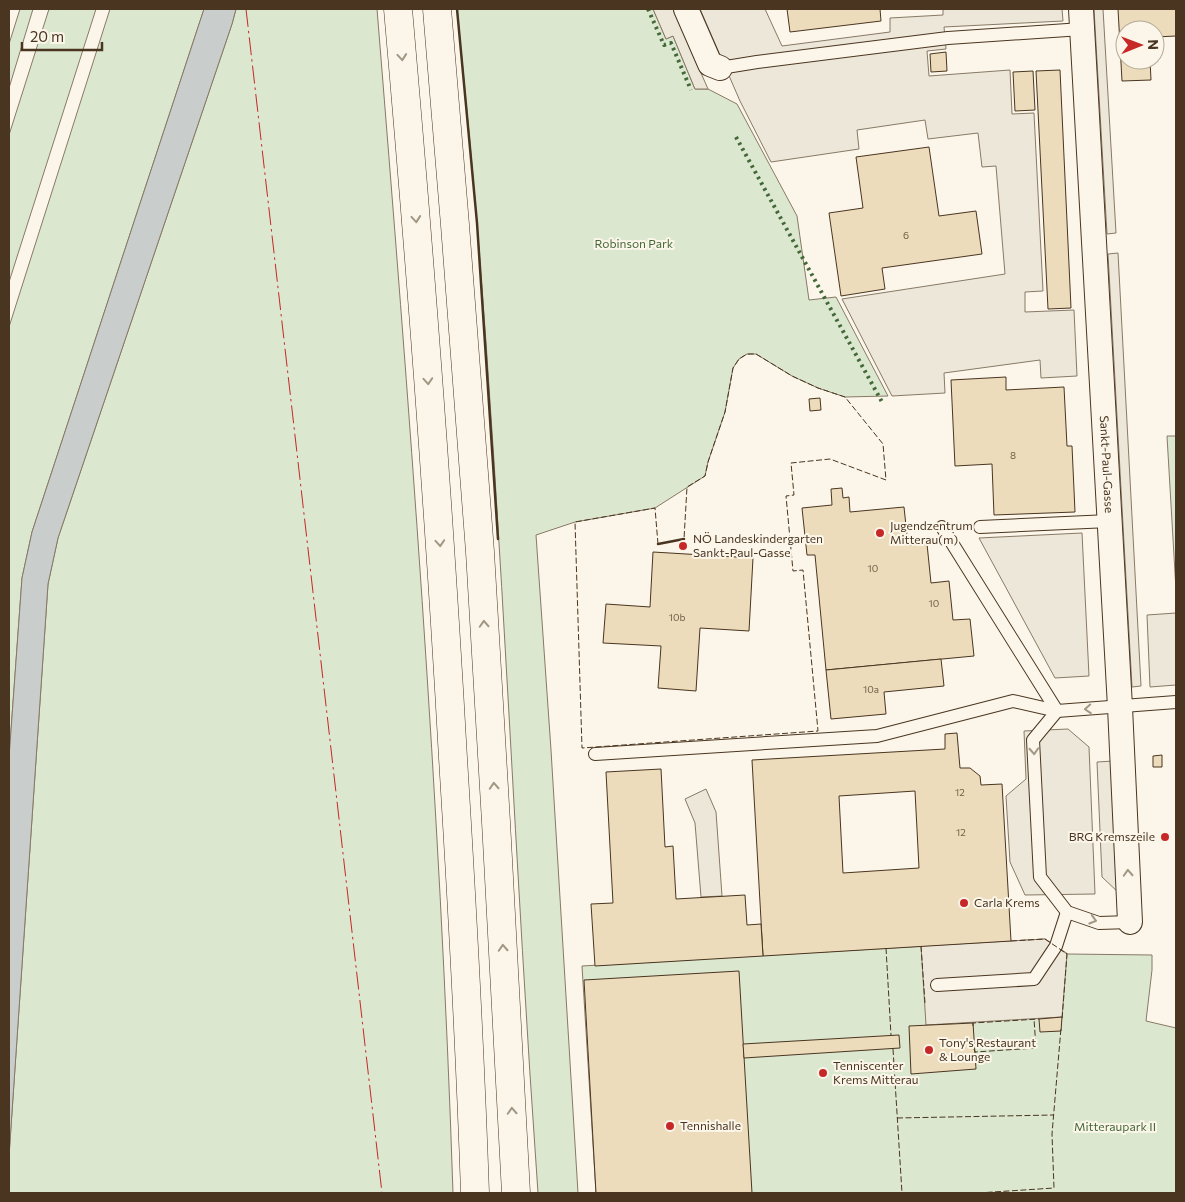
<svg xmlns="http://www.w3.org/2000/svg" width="1185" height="1202" viewBox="0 0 1185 1202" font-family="Commissioner,sans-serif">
<rect width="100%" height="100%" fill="#fbf6e9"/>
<g fill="#dce7d0" stroke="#887966">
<polygon points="20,9 33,9 9,88 9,44"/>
<polygon points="49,9 96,9 9,282 9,135"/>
<polygon points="110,9 204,9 32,532 22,578 9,758 9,327"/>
<path d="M236,9H377C409,403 440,798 453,1193H9V1156L48,584L58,538L232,24Z"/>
<path d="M457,9H653L666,39L673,36L695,89H708L737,104L797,216L809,300L836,297L888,396L845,397L818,388L792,376L756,354H747L739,359L733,368L725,412L708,462L705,476L655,508L575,522L536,535L551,750L578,1193H538C515,870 503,546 477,223C471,151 464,80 457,9Z"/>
<polygon points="1167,436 1176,436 1176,590"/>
<polygon points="1045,939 1068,954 1152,955 1152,970 1146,1021 1176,1028 1176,1193 596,1193 582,966"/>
</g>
<g fill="#ede7d9" stroke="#887966">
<polygon points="653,9 673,9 708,89 695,89 673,36 666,39"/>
<polygon points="700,9 765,9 782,46 890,32 890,18 943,15 943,9 1062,9 1063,21 944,27 946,49 927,51 929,76 1010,70 1012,114 1034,113 1043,291 1025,292 1025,312 1074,310 1077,376 1041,378 1040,360 944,373 945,393 892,396 842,299 1005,274 996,166 982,167 978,133 928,139 925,120 857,130 859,149 771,162 740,101"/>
<polygon points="1094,9 1103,9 1116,233 1107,234"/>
<polygon points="1118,253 1141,686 1132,687 1108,254"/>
<polygon points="1082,533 1089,676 1055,678 979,538"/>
<polygon points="1176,613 1176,685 1150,687 1147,615"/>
<polygon points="1068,729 1089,747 1095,894 1025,895 1010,862 1006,796 1026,779 1024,731"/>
<polygon points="1113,761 1119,893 1102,877 1097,762"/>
<polygon points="706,789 716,812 722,896 701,897 695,823 685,799"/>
<polygon points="1045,939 1067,954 1062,1017 926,1025 921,946"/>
</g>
<polygon fill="#c9cecd" stroke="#887966" points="204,9 236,9 232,24 58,538 48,584 9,1156 9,758 22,578 32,532"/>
<g fill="#ecdcbc" stroke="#4a3520" fill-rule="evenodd">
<polygon points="787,9 880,9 881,21 790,32"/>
<polygon points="1118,9 1176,9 1176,36 1155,37 1155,30 1125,30 1125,60 1150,60 1151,80 1122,81"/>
<polygon points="946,52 947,71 931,72 930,54"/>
<polygon points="1060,70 1071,308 1048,309 1036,71"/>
<polygon points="1033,71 1035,110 1015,111 1013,72"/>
<polygon points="929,147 939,216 976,211 982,254 882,268 885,289 841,296 829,213 863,208 856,157"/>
<polygon points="1006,377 1006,390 1064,387 1067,446 1072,446 1075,512 994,515 992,464 955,466 951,380"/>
<polygon points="820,398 821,410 810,411 809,399"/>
<polygon points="842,488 843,498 849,497 850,512 904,507 908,545 927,544 931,583 949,581 953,620 970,619 974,656 826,670 815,555 807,555 802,508 832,505 831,489"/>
<polygon points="653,552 753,558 749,631 700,628 696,691 658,688 661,646 603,643 606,604 650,607"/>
<polygon points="941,659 944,686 884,692 886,714 831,719 826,670"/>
<path d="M957,733L960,768H970L980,776L981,785L1002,784L1011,941L763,956L752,760L945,749V734ZM915,791L919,868L843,873L839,796Z"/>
<polygon points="1162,755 1162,767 1153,767 1153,756"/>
<polygon points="661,769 665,847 673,846 676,899 745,895 747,925 761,924 763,956 595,966 591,904 613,903 606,772"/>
<polygon points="739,971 752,1193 596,1193 584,980"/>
<polygon points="1062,1017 1061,1031 1040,1032 1039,1019"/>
<polygon points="973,1023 976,1069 911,1074 909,1026"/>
<polygon points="899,1035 900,1048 744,1058 743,1044"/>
</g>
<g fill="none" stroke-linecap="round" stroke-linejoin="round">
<defs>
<g id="service">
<polyline points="720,68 757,62 948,38 1082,29"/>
<polyline points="942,527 1057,711"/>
<polyline points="980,527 1109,521"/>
<polyline points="1057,711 1033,740 1040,877 1067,912 1099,923 1130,922"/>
<polyline points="595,754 877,736 1013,701 1057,711 1176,702"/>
<polyline points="937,985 1034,979 1056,946 1067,912"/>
</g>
<g id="minor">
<polyline points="686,9 710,64 720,68"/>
<path id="s1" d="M1081,9L1120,707L1130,922"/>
</g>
<g id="trunk">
<path d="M398,9C420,258 439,508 453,758C462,903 470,1048 475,1193"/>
<polyline points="437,9 455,225 480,552 496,822 516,1193"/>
</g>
</defs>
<use href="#service" stroke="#4a3520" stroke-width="14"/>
<use href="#minor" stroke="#4a3520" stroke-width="26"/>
<use href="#trunk" stroke="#4a3520" stroke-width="29"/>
<use href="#service" stroke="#fbf6e9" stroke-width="12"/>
<use href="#minor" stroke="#fbf6e9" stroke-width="24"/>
<use href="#trunk" stroke="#fbf6e9" stroke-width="28"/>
<g stroke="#436837" stroke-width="4" stroke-dasharray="2.5 4" stroke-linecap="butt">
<polyline points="648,9 664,45 671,43 691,90"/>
<polyline points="736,137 882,402"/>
</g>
<g stroke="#4a3520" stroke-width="1" stroke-dasharray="6 2.5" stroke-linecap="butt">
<polyline points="658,544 655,508 575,522 582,748 818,731 803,570 793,571 786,496 794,495 791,463 830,459 886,480 883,444 845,397 818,388 792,376 756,354 747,354 739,359 733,368 725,412 708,462 705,476 687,487 684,539"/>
<polyline points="1011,941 1045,939 1067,954 1062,1020"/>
<polyline points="921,946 925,1003"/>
<polyline points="886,948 891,1035"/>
<polyline points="973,1026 973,1023 1039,1019"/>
<polyline points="893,1049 902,1193"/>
<polyline points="974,1049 975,1052 1036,1048 1034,1019"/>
<polyline points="897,1118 1054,1115"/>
<polyline points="978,1193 1054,1188 1052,1134 1061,1028"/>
</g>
<g stroke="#4a3520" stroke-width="2.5">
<polyline points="457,9 477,223 498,539"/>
<polyline points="658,544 684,539"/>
</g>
<polyline stroke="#c62828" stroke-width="1" stroke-dasharray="18 4 2.5 4" stroke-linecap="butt" points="246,9 382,1193"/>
</g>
<defs><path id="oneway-chevron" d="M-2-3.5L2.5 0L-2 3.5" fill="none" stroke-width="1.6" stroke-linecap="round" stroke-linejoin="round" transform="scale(1.25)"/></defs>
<g stroke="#a29684">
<use href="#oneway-chevron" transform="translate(402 57) rotate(85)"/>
<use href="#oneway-chevron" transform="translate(416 219) rotate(85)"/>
<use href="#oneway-chevron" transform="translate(428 381) rotate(86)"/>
<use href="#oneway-chevron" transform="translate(440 543) rotate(86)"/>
<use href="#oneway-chevron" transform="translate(484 624) rotate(-93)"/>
<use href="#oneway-chevron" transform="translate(1088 709) rotate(176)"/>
<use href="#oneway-chevron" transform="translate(1034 751) rotate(87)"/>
<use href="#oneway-chevron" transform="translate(494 786) rotate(-93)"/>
<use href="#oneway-chevron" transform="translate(1128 873) rotate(-93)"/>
<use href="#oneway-chevron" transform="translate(1093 920) rotate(16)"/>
<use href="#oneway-chevron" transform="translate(503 948) rotate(-93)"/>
<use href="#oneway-chevron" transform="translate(512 1111) rotate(-93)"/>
</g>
<g fill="#c62828" stroke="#fbf6e9" stroke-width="2">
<circle cx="880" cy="533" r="5"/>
<circle cx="683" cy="546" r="5"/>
<circle cx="1165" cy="837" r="5"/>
<circle cx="964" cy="903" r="5"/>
<circle cx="929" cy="1050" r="5"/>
<circle cx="823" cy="1073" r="5"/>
<circle cx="670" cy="1126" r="5"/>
</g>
<g text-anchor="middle" stroke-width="4" stroke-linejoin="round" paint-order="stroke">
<g font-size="10" fill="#725f47">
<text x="906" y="239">6</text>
<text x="1013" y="459">8</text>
<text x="873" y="572">10</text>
<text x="934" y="607">10</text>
<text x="677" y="621">10b</text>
<text x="871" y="693">10a</text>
<text x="960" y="796">12</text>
<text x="961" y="836">12</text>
</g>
<g font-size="12" fill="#436837" stroke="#fbf6e9">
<text x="634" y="248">Robinson Park</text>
<text x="1115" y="1131">Mitteraupark II</text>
</g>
<g font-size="12" fill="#4a3520" stroke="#fbf6e9">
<text dy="4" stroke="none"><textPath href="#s1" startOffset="456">Sankt-Paul-Gasse</textPath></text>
</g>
<g font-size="12" fill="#4a3520" stroke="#fbf6e9" text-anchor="start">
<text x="890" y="530">Jugendzentrum<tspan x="890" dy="14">Mitterau(m)</tspan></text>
<text x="693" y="543">NÖ Landeskindergarten<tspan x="693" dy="14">Sankt-Paul-Gasse</tspan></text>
<text x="1155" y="841" text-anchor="end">BRG Kremszeile</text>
<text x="974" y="907">Carla Krems</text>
<text x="939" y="1047">Tony's Restaurant<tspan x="939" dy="14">&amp; Lounge</tspan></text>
<text x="833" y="1070">Tenniscenter<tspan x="833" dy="14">Krems Mitterau</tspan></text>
<text x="680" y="1130">Tennishalle</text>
</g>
</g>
<rect width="1185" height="1202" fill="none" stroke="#4a3520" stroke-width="20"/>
<g transform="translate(1140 45) rotate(89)"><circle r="24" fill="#fbf6e9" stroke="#b4a999"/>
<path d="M0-4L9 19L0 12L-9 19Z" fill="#c62828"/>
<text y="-8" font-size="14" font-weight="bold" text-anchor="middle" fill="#4a3520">N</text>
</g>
<path d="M22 42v8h80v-8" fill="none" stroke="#4a3520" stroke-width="2.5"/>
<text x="30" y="42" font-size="15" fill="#4a3520" stroke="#fbf6e9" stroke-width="4" paint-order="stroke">20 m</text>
</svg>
